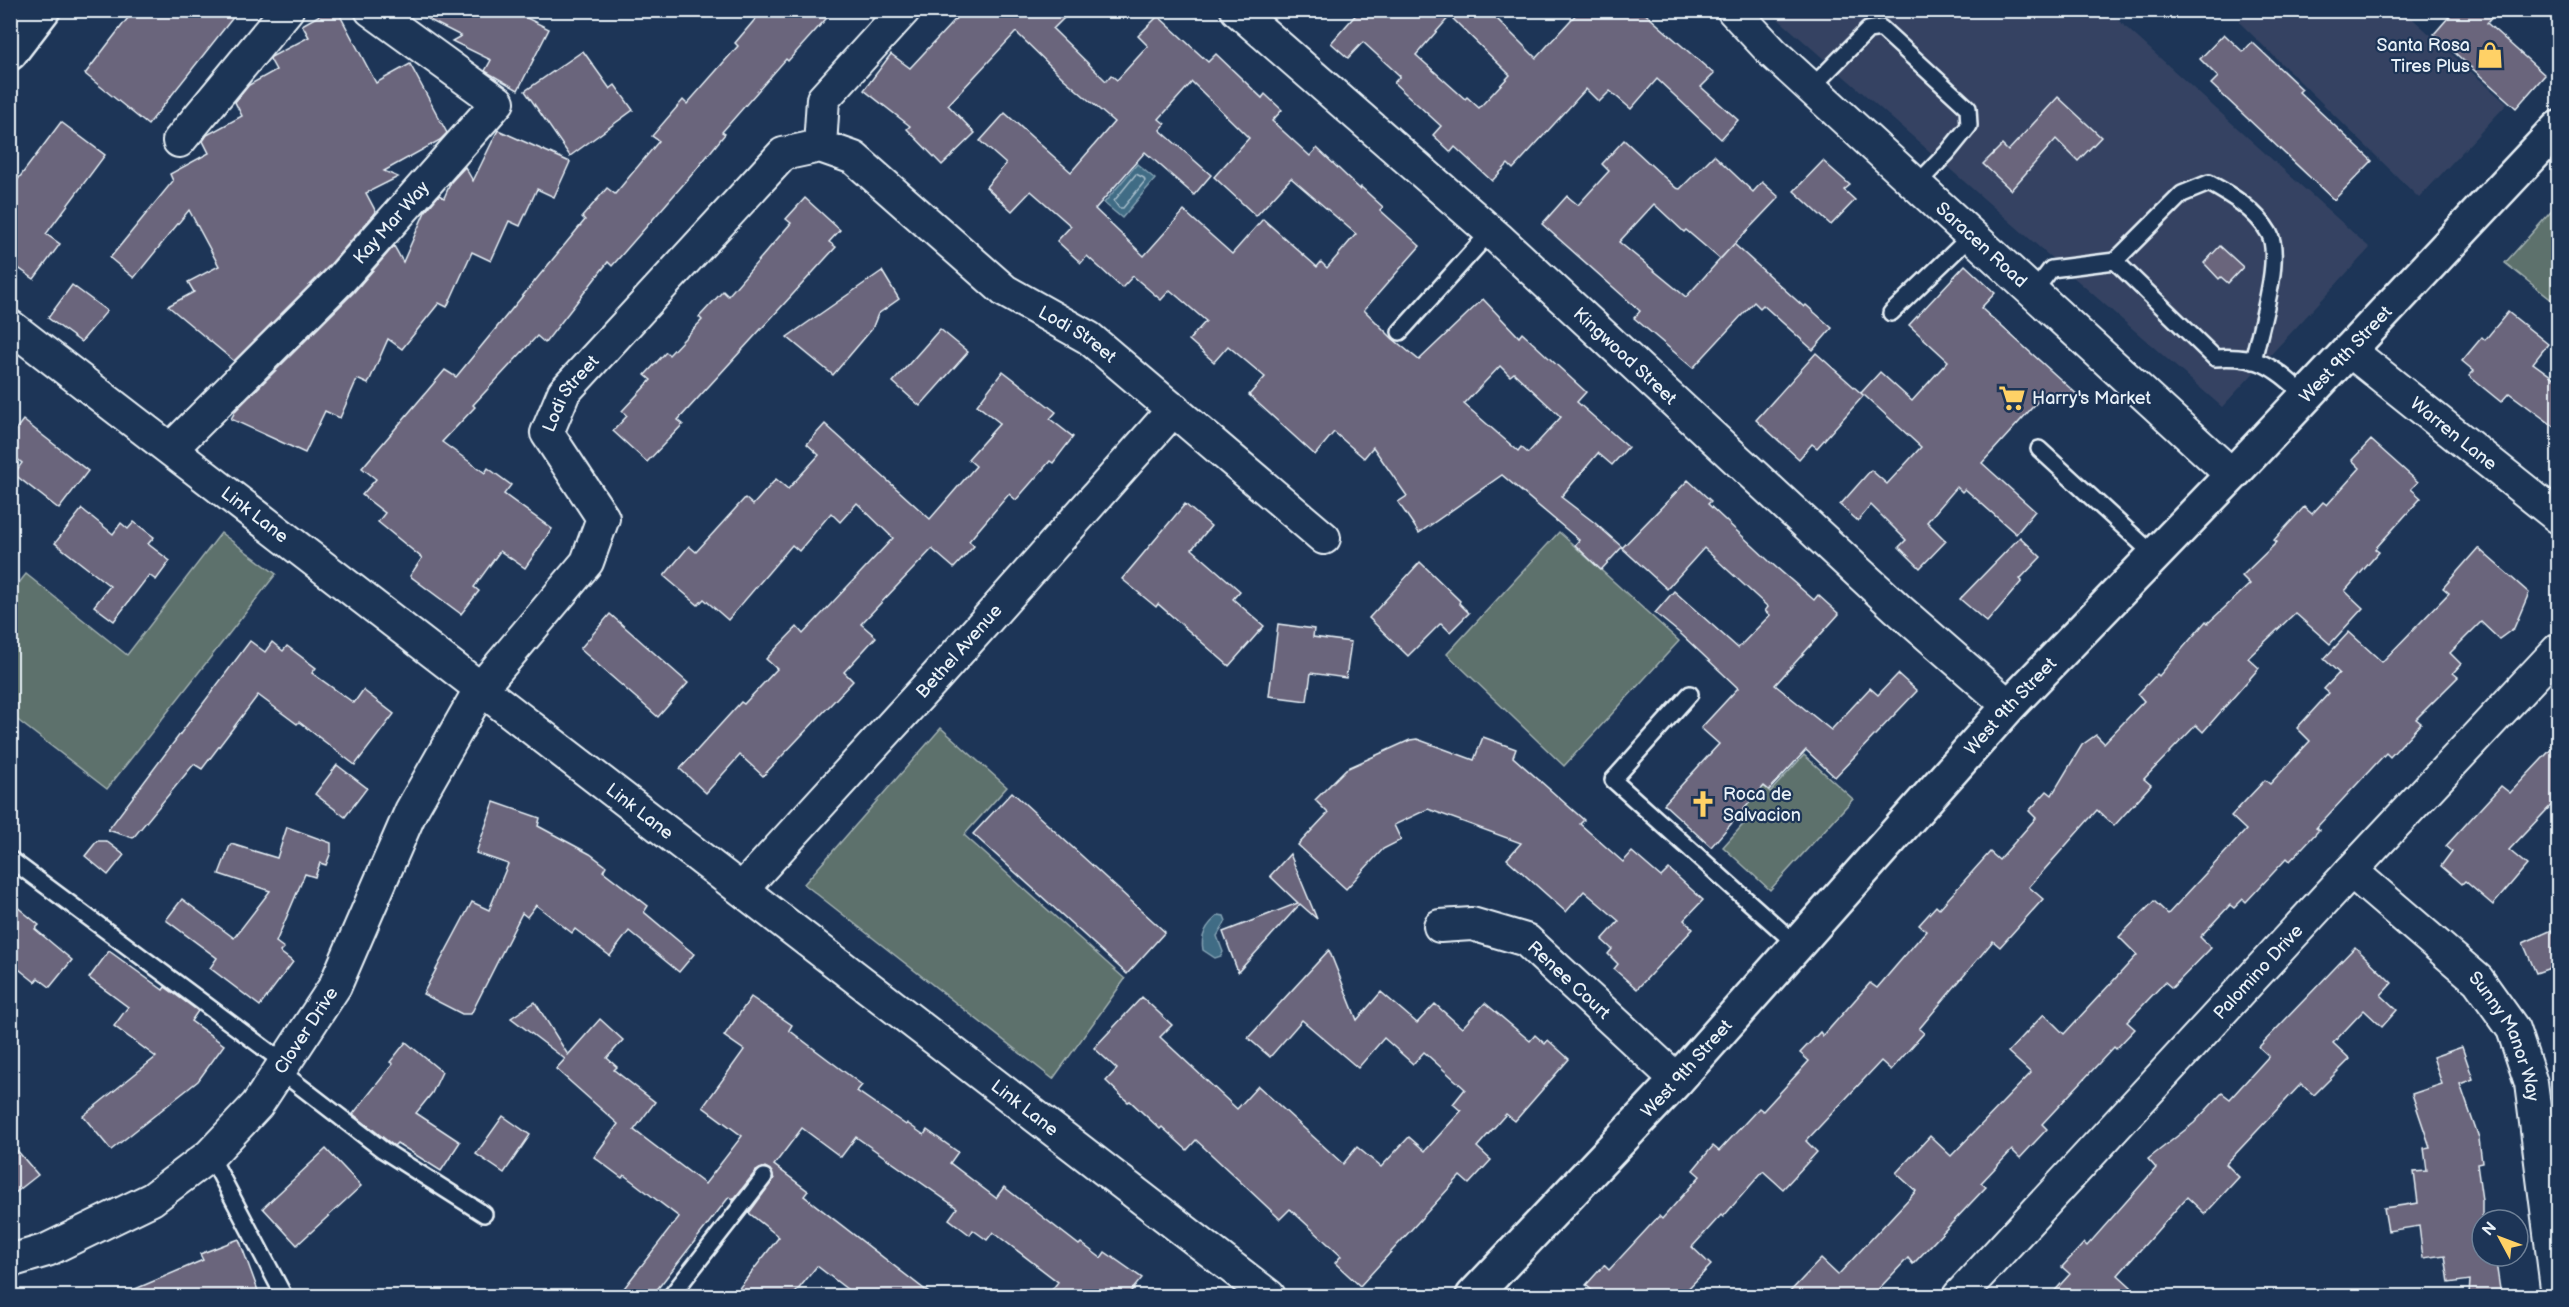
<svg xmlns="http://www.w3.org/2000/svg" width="2569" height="1307" viewBox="0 0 2569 1307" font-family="'Balsamiq Sans',sans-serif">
<rect width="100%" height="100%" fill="#1d3557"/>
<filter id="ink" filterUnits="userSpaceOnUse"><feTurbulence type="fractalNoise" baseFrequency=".0167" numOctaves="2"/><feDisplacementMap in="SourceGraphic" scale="12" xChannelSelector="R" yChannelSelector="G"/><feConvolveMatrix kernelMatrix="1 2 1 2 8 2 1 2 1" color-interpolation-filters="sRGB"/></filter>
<g filter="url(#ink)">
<g fill="#344362">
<polygon points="2250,10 2404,11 2507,104 2419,198 2239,22"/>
<polygon points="1769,11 2108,11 2370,248 2222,407"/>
</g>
<g fill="#5d716c" stroke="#a2b1b2" stroke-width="1.5">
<polygon points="2558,204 2558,305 2505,263"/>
<polygon points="1559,532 1679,641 1564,766 1447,654"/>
<polygon points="221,533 276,574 107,789 11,715 11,593 26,574 127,655"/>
<polygon points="941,728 1007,787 964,835 1125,979 1053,1079 804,884"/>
<polygon points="1804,755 1853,799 1770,890 1723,847 1748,819 1735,807 1758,781 1770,792"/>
</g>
<g fill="#406c85" stroke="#83a1b3" stroke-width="1.5">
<polygon points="1137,164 1155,179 1122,218 1104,203"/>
<path d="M1219,915L1224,916L1226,921L1217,936L1223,952L1221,956L1215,958L1203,950C1200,935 1207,924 1219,915Z"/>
</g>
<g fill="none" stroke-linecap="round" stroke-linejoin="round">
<polygon stroke="#a5bcca" stroke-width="1.5" points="1136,174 1144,178 1145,181 1123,208 1119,208 1114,201"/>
</g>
<g fill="#6b657b" stroke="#e8f1f8" stroke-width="1.5" fill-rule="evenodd">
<polygon points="134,10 239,10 148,125 85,74"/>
<polygon points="329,10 337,10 376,83 410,64 447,133 440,140 384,171 398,177 366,193 376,212 328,267 234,361 168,306 194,292 188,282 219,266 189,210 134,278 110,258 173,181 170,174 209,153 203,141 207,135 242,116 235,102 249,85 276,70 270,59 271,57 309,37 302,25"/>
<polygon points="410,10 511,10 549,29 518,90 485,71 491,60 452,41 461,36"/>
<polygon points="763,10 834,10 788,61 786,59 722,132 725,134 695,171 619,258 612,266 608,262 545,343 537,336 473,405 475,407 442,442 485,473 488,468 511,485 504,494 552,529 525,568 500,551 474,587 479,591 461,614 410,576 422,558 378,522 385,513 362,495 376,479 362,468 445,370 456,377 585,220 582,217 607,188 615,194 659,141 652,136 683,100 687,104 738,46 735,43"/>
<path d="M964,10H1072L1053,29L1106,81L1111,75L1117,80L1148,46L1138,36L1158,16L1208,62L1216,54L1262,98L1265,94L1282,110L1272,121L1310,156L1317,148L1360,189L1361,187L1383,207L1380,210L1420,246L1364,310L1393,339L1419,360L1483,299L1519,337L1522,333L1586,392L1577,402L1628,447L1612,465L1598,453L1561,497L1595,523L1622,547L1601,570L1575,545L1579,540L1502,475L1419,533L1398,502L1407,496L1373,447L1364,458L1334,432L1315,455L1249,395L1265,377L1228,346L1214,362L1189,340L1206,321L1170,290L1161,300L1133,276L1122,288L1087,256L1081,263L1057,241L1071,226L1031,191L1012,211L986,187L1006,164L980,141L1005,113L1071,172L1114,122L1064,79L1016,32L948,105L975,133L942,165L907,129L910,126L864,90L891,54L910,68ZM1192,82L1249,138L1214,177L1256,216L1291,178L1356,234L1327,268L1321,262L1317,267L1263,219L1232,254L1184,211L1144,256L1095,209L1145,152L1194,195L1211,175L1160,130L1165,124L1159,119ZM1500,366L1510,376L1514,373L1561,417L1528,453L1521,447L1518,451L1464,404Z"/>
<path d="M1360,10H1488L1536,58L1580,10H1641L1714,74L1701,87L1738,120L1721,139L1657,79L1631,109L1610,91L1599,102L1586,89L1513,169L1508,164L1492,181L1455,147L1451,152L1433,135L1441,126L1394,83L1400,76L1363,42L1348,58L1331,43ZM1450,16L1510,75L1479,108L1467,97L1465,99L1416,55Z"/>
<polygon points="2455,10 2499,10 2487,23 2545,75 2516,108 2434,34"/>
<polygon points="2224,34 2243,52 2252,42 2302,89 2299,92 2372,161 2334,200 2211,84 2218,77 2200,59"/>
<polygon points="583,51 610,89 615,85 633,110 570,156 525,91"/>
<polygon points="2058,97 2101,137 2078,161 2056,139 2011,190 1983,164 2002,145 2008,151"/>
<polygon points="61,122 105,155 46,234 60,244 34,279 10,262 10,190"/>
<polygon points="498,130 570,162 554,197 537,189 520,226 509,221 491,261 472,252 447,307 439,303 402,349 388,339 368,384 357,379 340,418 325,411 305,453 231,419 236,410 354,292 394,246 403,262 425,212 439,195 444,198 451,182 465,167 473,181"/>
<polygon points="1624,140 1676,188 1680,189 1714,155 1753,192 1762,182 1779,197 1720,259 1686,230 1684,232 1654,204 1619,242 1686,297 1734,244 1804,307 1806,305 1832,328 1813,350 1763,305 1760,308 1754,302 1693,368 1634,318 1640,311 1542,224 1567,196 1578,205 1609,171 1602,164"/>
<polygon points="1823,161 1850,185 1844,190 1855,200 1831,225 1794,191"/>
<polygon points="805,198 840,230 829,242 836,247 678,420 683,424 647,462 613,431 627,416 622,411 651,380 645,375 666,352 669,355 702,320 699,317 723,291 728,296 791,223 786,219"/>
<polygon points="2220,246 2243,267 2228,283 2221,277 2219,279 2204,263"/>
<polygon points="1965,265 1995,293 1981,308 2080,397 2040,399 1982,463 2035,511 2016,534 1965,489 1962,492 1957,487 1927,522 1946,541 1920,568 1899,547 1906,540 1871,505 1858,521 1840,505 1871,470 1887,484 1921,447 1864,395 1817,448 1812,444 1799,459 1756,420 1816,353 1863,395 1861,393 1880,372 1912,401 1948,361 1909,325"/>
<polygon points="882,271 899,299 878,314 872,329 833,375 787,337"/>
<polygon points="72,285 107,311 81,342 48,318"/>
<polygon points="2508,312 2548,344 2533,363 2559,382 2559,430 2509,393 2501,402 2469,376 2474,371 2462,361 2482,337 2485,340"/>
<polygon points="940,329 968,352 920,406 893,382"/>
<polygon points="1003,371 1056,412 1050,419 1073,437 1053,463 1050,461 1016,500 1009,494 969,541 974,546 954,568 932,549 861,624 876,637 844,672 853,681 763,776 740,755 706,793 680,769 741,702 744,704 777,669 766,659 797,627 803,634 893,538 857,503 840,522 831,513 799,551 792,545 728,620 704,599 698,605 664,576 689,546 696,552 745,498 753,505 776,479 788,489 819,455 807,444 825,424 930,519 976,466 968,459 1000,423 977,405"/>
<polygon points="23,420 88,471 59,509 14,474 22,463 10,453 10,437"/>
<polygon points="2371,440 2418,482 2411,489 2421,498 2375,549 2379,552 2345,591 2363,608 2330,644 2295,613 2248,658 2259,668 2203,732 2196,725 2144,779 2151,785 2114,826 2097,810 2029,887 2043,899 2000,947 1993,941 1919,1029 1924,1033 1891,1070 1881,1061 1806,1141 1817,1152 1783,1189 1763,1171 1723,1217 1721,1215 1692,1247 1711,1265 1681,1296 1598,1296 1586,1285 1604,1265 1609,1270 1659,1216 1662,1219 1700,1176 1693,1170 1713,1146 1719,1151 1759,1108 1763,1111 1809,1061 1800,1053 1820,1032 1823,1036 1870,983 1877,988 1926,931 1919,925 1936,906 1939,909 1990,852 1999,860 2036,818 2029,811 2047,791 2052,795 2082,745 2096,735 2104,743 2144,701 2138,694 2157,674 2159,676 2206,621 2208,623 2250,584 2242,576 2277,542 2274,540 2304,507 2312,514 2323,502 2327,505 2360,468 2352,460"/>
<polygon points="1688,480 1711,501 1708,504 1770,562 1814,600 1818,595 1839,614 1775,685 1831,730 1870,688 1878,695 1898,674 1917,691 1835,777 1806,750 1769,790 1764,786 1711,847 1664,804 1719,744 1701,728 1738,688 1682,635 1655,613 1674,591 1738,648 1770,615 1765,611 1768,607 1704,548 1667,589 1622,548"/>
<polygon points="1185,504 1211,526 1192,549 1240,591 1233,599 1264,626 1229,666 1158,604 1156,607 1122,579"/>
<polygon points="82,509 113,534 121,523 128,529 134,522 154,537 148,544 170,561 156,580 149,575 114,621 94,606 110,586 55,543"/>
<polygon points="2020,537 2041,557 2020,579 2022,581 1987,622 1960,599"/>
<polygon points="2478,548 2529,593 2514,628 2499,639 2481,622 2450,653 2461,664 2453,673 2458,677 2416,719 2421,723 2390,757 2386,753 2316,828 2319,830 2290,861 2287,858 2246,902 2243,899 2234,908 2230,905 2200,937 2211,948 2172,988 2165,982 2127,1022 2135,1029 2116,1049 2114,1047 2042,1124 2047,1129 2020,1158 2012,1150 1981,1183 1986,1187 1913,1264 1908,1258 1872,1296 1786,1296 1821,1259 1838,1275 1916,1191 1896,1173 1930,1136 1951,1156 2031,1073 2008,1052 2044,1014 2064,1034 2137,955 2119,937 2154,901 2168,914 2246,830 2231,816 2265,780 2270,784 2310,741 2297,728 2329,693 2324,689 2339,673 2324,659 2349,632 2382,662 2449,593 2443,588"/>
<polygon points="1420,562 1460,601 1459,603 1469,613 1450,632 1441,623 1408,656 1369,618"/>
<polygon points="610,614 688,683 658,717 580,649"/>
<polygon points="1278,624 1314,629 1313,637 1351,642 1346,678 1311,673 1307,701 1269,696"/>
<polygon points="250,641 265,652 272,642 283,651 287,646 316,668 312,673 354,703 363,690 394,714 355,765 299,722 297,724 258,695 202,769 194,764 133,838 108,830"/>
<polygon points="1483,737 1516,749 1513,757 1584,820 1580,824 1623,862 1632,852 1661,877 1669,869 1703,900 1684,920 1693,929 1637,989 1614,969 1618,964 1608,954 1612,949 1602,940 1619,921 1584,891 1566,912 1507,859 1521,843 1428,809 1394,825 1401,840 1383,849 1346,889 1298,845 1328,813 1315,800 1346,769 1410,740 1417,739 1474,760"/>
<polygon points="2559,741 2559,797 2509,850 2527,865 2493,905 2465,881 2462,884 2441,866 2452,851 2446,846 2501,786 2510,793"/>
<polygon points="337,765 367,788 345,817 315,794"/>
<polygon points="1012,792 1165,932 1127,974 973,834"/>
<polygon points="494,802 540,818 538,826 590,854 606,866 603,871 648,906 644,912 694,954 679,972 629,931 610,956 575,929 572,933 536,905 527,917 522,913 471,1014 462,1014 423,994 472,902 489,910 508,864 476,853"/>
<polygon points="287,827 331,843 331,852 326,865 320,863 315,877 305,874 276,942 284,948 280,952 293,962 260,1006 210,968 217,958 166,920 182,899 234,938 270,891 219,874 229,848 231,844 277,858"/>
<polygon points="97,841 106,841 124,855 108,875 85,856"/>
<polygon points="1290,854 1317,919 1300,904 1238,972 1223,932 1298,903 1270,876"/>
<polygon points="10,901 39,925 35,929 72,960 50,987 38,978 35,982 10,962"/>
<polygon points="2552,930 2559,944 2559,965 2536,973 2523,943"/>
<polygon points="2355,947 2392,983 2381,995 2397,1010 2382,1027 2364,1010 2333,1043 2350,1059 2314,1095 2301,1084 2226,1164 2239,1177 2205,1214 2187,1197 2118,1275 2141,1296 2050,1296 2070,1274 2062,1267 2084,1243 2087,1246 2156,1168 2148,1159 2194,1123 2222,1093 2230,1099 2269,1056 2259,1047"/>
<polygon points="1329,950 1357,1020 1381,992 1417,1023 1435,1004 1462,1028 1485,1003 1530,1041 1535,1035 1545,1044 1548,1040 1569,1059 1515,1121 1506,1114 1477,1147 1491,1160 1469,1184 1460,1176 1360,1286 1335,1263 1341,1256 1290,1209 1280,1219 1196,1140 1187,1150 1162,1127 1160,1129 1130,1101 1128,1102 1106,1081 1117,1069 1094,1048 1142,997 1172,1025 1160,1037 1237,1109 1258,1086 1343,1164 1357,1147 1381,1167 1409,1137 1425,1151 1461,1111 1453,1104 1465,1089 1424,1052 1413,1064 1384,1038 1358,1068 1302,1020 1270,1057 1248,1038"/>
<polygon points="109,951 163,990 165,987 198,1011 191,1021 224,1045 198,1081 111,1150 83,1116 156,1057 114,1026 128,1007 89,978"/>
<polygon points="751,997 792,1025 789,1030 862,1085 857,1091 906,1125 907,1123 924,1135 927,1130 958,1152 950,1163 996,1198 1004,1187 1079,1245 1081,1243 1101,1258 1105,1252 1142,1278 1127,1296 1047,1296 1058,1282 993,1232 987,1240 973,1230 970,1235 949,1219 957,1208 856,1137 841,1157 802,1128 774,1165 808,1191 804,1196 933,1296 856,1296 817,1266 793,1296 733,1296 779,1237 749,1213 774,1179 770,1170 765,1167 756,1171 733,1200 729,1197 652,1296 618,1296 679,1217 624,1175 622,1178 594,1157 618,1124 556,1069 565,1059 511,1018 535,1002 568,1055 600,1019 623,1040 607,1058 617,1067 614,1070 655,1102 634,1130 705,1184 742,1136 703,1107 744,1050 724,1036"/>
<polygon points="406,1042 442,1072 432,1093 416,1113 460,1142 441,1171 397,1143 394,1146 389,1142 353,1114 393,1064 390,1062"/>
<polygon points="2462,1047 2473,1079 2460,1084 2479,1139 2482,1163 2477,1164 2482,1200 2482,1256 2495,1256 2501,1296 2469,1296 2470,1280 2449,1283 2445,1255 2423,1258 2419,1226 2388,1231 2384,1208 2418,1203 2414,1172 2427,1171 2424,1148 2430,1147 2412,1094 2442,1084 2433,1057"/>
<polygon points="503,1116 530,1135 504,1173 476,1154"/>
<polygon points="10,1142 38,1175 10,1197"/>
<polygon points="326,1149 361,1186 297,1245 263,1208"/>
<polygon points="239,1239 260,1296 119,1296 203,1260 200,1254"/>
</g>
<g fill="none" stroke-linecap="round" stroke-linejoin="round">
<defs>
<g id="lane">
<polyline points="1811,88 1868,30 1881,28 1968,108 1969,126 1947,153 1916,185"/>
<path d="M2115,261L2182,194L2209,183C2231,195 2256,210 2269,233C2283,257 2259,332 2253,361"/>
<path d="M2033,293L2051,269L2115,261L2215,358C2261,355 2272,366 2306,396"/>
<polyline points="1891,313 1971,236"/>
<polyline points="1400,332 1490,232"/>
<polyline points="2039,449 2154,555"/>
<polyline points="1690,694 1613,780 1797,945"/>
<polyline points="10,859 284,1063"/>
<polyline points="279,1070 383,1150 484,1214"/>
<polyline points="210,1155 284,1296"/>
<polyline points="671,1296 764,1177"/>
</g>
<g id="street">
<path id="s1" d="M1237,10L1498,238L1897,608L2009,706"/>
<path id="s2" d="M1733,10L1773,53L2232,475"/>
<polyline points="179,141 287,10"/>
<polyline points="820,146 823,99 904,10"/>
<path id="s3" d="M10,326L1269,1296"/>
<path id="s4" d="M2349,350L2558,517"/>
<path id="s5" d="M171,449L341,279L498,102L371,10"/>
<path id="s6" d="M2351,871L2478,980L2513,1029L2531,1083L2558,1296"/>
<path id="s7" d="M742,889L936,677L1174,409"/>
<path id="s8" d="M1440,926L1472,924L1526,940L1677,1080"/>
<path id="s9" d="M10,1261L47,1250L152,1199L210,1155L257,1105L335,986L411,811L481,688L587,562L603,518L547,433L564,392L783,154L820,146L854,158L1005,291L1089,338L1324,538"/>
<path id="s10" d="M1959,1296L2351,871L2558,650"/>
</g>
<g id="secondary">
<polyline points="10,53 43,10"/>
<path id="s11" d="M1473,1296L1677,1080L2009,706L2232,475L2558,128"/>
</g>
</defs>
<use href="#lane" stroke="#e8f1f8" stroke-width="20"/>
<use href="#street" stroke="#e8f1f8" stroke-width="36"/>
<use href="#secondary" stroke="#e8f1f8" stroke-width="38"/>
<use href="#lane" stroke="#1d3557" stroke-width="15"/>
<use href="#street" stroke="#1d3557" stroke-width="32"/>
<use href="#secondary" stroke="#1d3557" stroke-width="33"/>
</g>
</g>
<defs>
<symbol id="shop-bare" viewBox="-9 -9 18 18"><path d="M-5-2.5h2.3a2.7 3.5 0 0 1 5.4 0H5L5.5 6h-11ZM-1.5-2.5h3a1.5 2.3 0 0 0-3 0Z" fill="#ffd166" stroke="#1d3557" stroke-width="2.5" paint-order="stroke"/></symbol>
<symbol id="supermarket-bare" viewBox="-9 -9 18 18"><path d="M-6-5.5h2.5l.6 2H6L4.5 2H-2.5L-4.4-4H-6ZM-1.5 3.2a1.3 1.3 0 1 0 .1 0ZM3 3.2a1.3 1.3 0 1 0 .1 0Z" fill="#ffd166" stroke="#1d3557" stroke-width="2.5" paint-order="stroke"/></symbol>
<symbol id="church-bare" viewBox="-9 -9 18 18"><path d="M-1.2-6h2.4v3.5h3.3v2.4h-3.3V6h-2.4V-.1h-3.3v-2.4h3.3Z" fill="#ffd166" stroke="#1d3557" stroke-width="2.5" paint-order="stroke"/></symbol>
</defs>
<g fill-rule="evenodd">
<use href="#shop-bare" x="2471" y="36" width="38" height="38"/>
<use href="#supermarket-bare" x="1993" y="379" width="38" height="38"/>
<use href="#church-bare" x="1684" y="785" width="38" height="38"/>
</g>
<g text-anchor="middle" stroke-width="4.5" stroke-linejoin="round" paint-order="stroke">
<g font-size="18" fill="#e8f1f8" stroke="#1d3557" text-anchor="start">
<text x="2470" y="51" text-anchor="end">Santa Rosa<tspan x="2470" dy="21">Tires Plus</tspan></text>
<text x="2032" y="404">Harry's Market</text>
<text x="1723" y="800">Roca de<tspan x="1723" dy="21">Salvacion</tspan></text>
</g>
<g font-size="18" fill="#e8f1f8" stroke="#1d3557">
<text dy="6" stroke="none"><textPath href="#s5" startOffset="316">Kay Mar Way</textPath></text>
<text dy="6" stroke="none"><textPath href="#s2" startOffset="342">Saracen Road</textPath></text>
<text dy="6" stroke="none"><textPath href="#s9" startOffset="1812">Lodi Street</textPath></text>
<text dy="6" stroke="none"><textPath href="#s11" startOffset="1284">West 9th Street</textPath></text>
<text dy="6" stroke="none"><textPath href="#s1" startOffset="520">Kingwood Street</textPath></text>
<text dy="6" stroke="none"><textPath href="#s9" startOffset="1131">Lodi Street</textPath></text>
<text dy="6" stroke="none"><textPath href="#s4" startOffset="134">Warren Lane</textPath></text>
<text dy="6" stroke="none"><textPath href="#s3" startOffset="309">Link Lane</textPath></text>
<text dy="6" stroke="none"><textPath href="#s7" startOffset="322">Bethel Avenue</textPath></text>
<text dy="6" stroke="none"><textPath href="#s11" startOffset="798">West 9th Street</textPath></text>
<text dy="6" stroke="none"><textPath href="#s3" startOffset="795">Link Lane</textPath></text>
<text dy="6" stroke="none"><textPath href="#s10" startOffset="441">Palomino Drive</textPath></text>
<text dy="6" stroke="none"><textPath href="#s8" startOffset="147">Renee Court</textPath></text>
<text dy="6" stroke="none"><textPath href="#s9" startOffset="386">Clover Drive</textPath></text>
<text dy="6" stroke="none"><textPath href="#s6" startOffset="231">Sunny Manor Way</textPath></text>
<text dy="6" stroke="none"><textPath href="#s11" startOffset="312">West 9th Street</textPath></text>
<text dy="6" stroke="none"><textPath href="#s3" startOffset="1281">Link Lane</textPath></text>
</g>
</g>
<rect width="2569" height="1307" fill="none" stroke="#1d3557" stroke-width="36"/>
<rect x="18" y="18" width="2533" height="1271" fill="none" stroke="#e8f1f8" stroke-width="2" filter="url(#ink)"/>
<g transform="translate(2500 1238) rotate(311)"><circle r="28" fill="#1d3557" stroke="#6e8097" stroke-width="1.5"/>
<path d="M0-4.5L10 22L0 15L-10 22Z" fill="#ffd166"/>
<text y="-9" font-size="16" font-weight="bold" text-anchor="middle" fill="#e8f1f8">N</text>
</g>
</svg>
